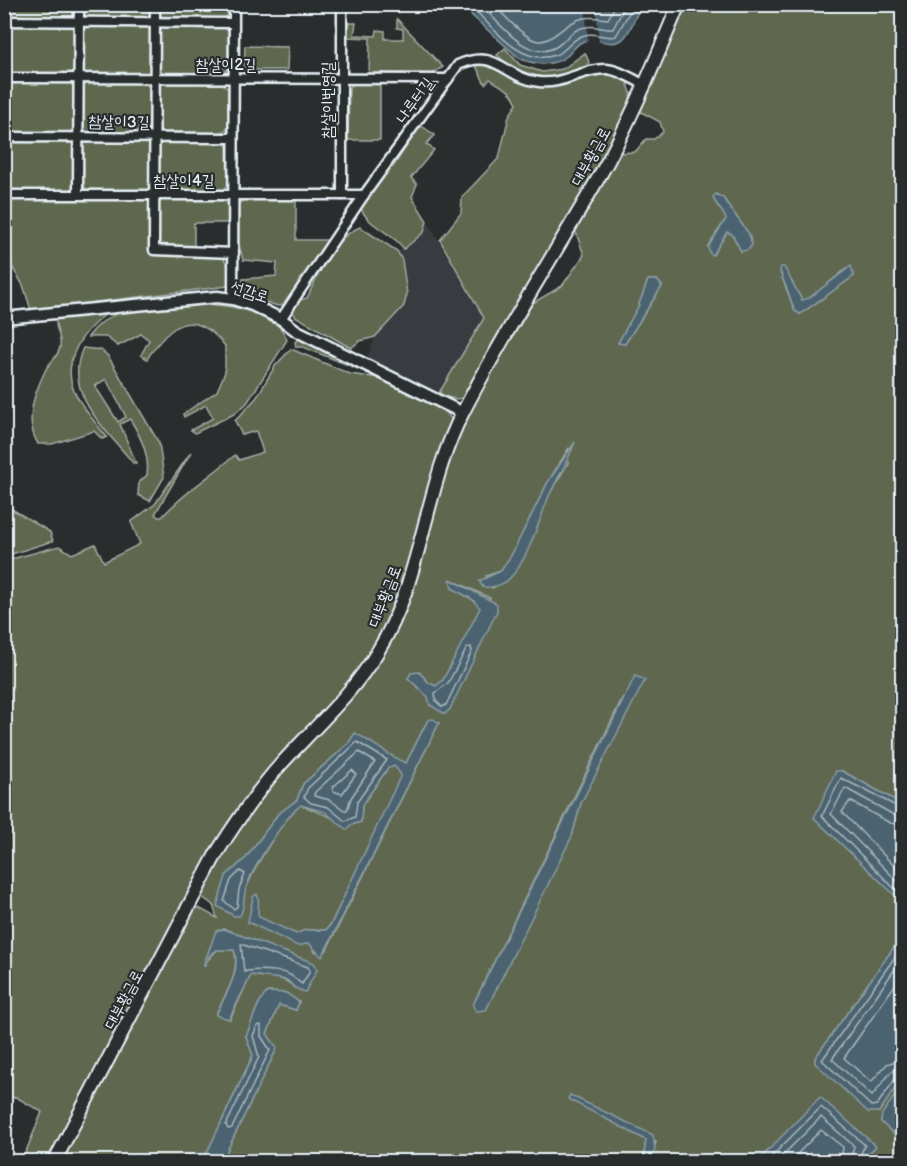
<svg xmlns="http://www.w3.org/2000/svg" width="907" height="1166" viewBox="0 0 907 1166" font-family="'Balsamiq Sans','Poor Story',sans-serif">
<rect width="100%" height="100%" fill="#2a2d2e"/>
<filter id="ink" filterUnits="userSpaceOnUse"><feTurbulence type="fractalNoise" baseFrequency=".0167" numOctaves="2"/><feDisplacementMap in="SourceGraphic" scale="12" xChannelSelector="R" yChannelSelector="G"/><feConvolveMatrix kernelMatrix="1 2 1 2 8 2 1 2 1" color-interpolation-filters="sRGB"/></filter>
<g filter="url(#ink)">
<polygon fill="#383b41" points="427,221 484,318 439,393 367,358 375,337 404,306 407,285 397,251 404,249 423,232"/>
<g fill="#5e684f" stroke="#a3aca4" stroke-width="1.5" fill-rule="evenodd">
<polygon points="6,5 75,5 75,12 71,17 11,16 5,12"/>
<polygon points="81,5 152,5 152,12 146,18 87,17 81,11"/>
<polygon points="158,5 228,5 228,15 223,19 164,18 158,13"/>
<path d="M683,5H902V804L842,771L899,901L902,902V936L815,1058V1063L879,1112L902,1078C902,1095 883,1106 881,1122L902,1141V1161H894L882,1153L874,1161H861L875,1147L820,1098L758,1161H650L656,1142L638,1135L646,1140L643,1161H222L277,1048L267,1034L279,1005L296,1010L299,1002L286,993L268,992C256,1002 253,1021 246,1036L253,1055L203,1161L58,1162L191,910L199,908L217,918L213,905L202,897L203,888L231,834L259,798L381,655L394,634L445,467L464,421L531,304L562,286L584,255L575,230L618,153L635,152L646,139H654L663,132L660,122L641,112L640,106ZM723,198L749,234L741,251L732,234L727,232L721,242L708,246L726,219L722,208ZM846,269L854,276L800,314L795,311L780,272L802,300L809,299ZM648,280H657L662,286L625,344L618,343L638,307ZM569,448L568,463L550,493L518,565L508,580L492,588L486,576L501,571L512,554L548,482ZM450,579L490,598L430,705L429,697L408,678L419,672L429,683L436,686L443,680L481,608L472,599L452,588ZM623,697L581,803L572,836L476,1011L473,1005ZM428,720L439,723L326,951L315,952L310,943L248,922L257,910L259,918L296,934L305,930H326L331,924L402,775L395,766L388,768L362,805L361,822L351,825L301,805C282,819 254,868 245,891L226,876L246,858L278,814L297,800L303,784L348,744L355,734C369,740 394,760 406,763ZM224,929L314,963L317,970L295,988C282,974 268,979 251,975L230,1019L216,1014C225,995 241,972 234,950H217L204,964L210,948Z"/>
<polygon points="397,19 443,67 432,74 369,73 370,38 348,37 348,23 356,23 354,35 376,36 377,30 385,31 385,39 403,39 403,29 397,28"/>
<polygon points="11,24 70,24 74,30 74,70 70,75 11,75 5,70 5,29"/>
<polygon points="88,25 146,25 151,30 151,70 146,76 87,74 83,71 82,29"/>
<polygon points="164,25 223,25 228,30 228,69 223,74 164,75 158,70 159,30"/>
<polygon points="245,46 288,47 287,70 244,70"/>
<path d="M505,48L520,65L542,72L563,69L585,53L589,62C585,71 578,72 570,74C540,81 520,76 497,55Z"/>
<path d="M483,61L492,62L522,82L535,85L563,83L598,74H610L627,81L631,93L627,114L590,183L469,394C459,402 450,399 439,393L484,318L440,240L461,213L462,197L499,158L509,116L517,104C511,88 502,88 490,79L485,84L476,66Z"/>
<polygon points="12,82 70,82 74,88 75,127 70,132 11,134 5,128 6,88"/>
<polygon points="87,83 145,83 150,88 150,128 145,134 86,132 82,126 82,87"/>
<polygon points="164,83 222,83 228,89 228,127 222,133 164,133 158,128 159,87"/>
<polygon points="354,84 380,84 380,140 348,140 349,87"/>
<path d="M420,125L435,135L426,144L434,150L411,178L417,184L412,197L427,221L424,232L404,249C393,232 365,226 360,205L385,169L393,167Z"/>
<polygon points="11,139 70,139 75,144 74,186 70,190 11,190 6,185 5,143"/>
<polygon points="87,140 145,140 151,145 151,186 147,191 86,189 82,183 82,144"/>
<polygon points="164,141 223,141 227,146 228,185 223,190 163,191 158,185 159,146"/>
<polygon points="45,198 145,199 150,203 150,254 221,255 228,265 228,286 31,310 23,285 5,255 4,200"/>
<polygon points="164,198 222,198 228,205 228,223 194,223 194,249 164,249 158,244 158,204"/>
<polygon points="296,199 296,240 328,240 284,305 278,306 246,296 242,291 243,279 276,276 277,263 243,260 237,237 237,205 244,200"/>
<path d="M360,227L397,251L402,260L407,294L404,306L375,337L360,341L351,348L295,316L293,311L297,301L307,298C319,273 332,238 360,227Z"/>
<path d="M177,303C208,304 275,303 287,340L247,403L234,414L195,433L191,430L213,418L206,405L184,417L183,414L217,391L225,372V346C193,306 170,324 147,359L141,355L149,340L141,334L118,346L106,337H88C110,306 143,307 177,303Z"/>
<path d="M109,312C84,329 61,359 74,391C82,408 96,423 107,437L102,439L94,431L52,444H38C24,421 34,394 45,371C49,362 58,358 60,347C62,337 55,330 56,320L58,317Z"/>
<polygon points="298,339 302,339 368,373 303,347 296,347 295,342"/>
<path d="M83,348L101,350L108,356L159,443L164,477L150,501L138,495L139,482L147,475C150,456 140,435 130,419L120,424L136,463H133C107,430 62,393 83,348ZM106,379L126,417L118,422L95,386Z"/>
<path d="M291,349L350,374L379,378L395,385L445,410L454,423L398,602L360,672L250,796L51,1161H22L42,1112L16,1097L5,1099L4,561L59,546L72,554L95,544L104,562L140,544L131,522L155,504L191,452L155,514L158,517H162C183,493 210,477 235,455L239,460L263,452L256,431L242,435L235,421L257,397L275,366Z"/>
<polygon points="5,505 50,532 53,541 5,556"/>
</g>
<g fill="#4c6370" stroke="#8a9ca6" stroke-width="1.5">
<path d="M460,5H641C636,14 632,30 624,38C614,48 601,39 589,40C577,41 575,49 567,56C553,67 534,65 519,58Z"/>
<path d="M716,194L723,198L749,234L752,245L748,250L741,251L732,234L727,232L713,255L710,254L708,247L726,219C723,210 715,205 713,197Z"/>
<polygon points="851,266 854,276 800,314 795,311 780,271 781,267 784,267 802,300 809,298"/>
<polygon points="648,280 657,280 662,286 625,344 618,343 638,307"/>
<path d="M575,442C568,461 558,477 549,496C539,520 528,561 509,579C503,585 492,588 483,587L479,581L501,571L512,554L548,482Z"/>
<polygon points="450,579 497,604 497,611 450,709 445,714 430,705 428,697 408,678 411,673 419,672 429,683 436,686 443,680 480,608 472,599 452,588"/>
<polygon points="635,676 645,680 581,803 572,836 486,1010 476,1011 473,1005"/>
<path d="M433,719L439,723L322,957L309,943L298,946L248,922L253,897L257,894C261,903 256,909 259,917L296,934L305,930H326L331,924L401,775L395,766L388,768L362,805L361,822L351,825L347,830L325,812L301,805C285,816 252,869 246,888C243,898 245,907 240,916H234L217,906L226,876L246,858L278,814L297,800L303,784L348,744L355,733C369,740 395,760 406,763L428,720Z"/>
<polygon points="836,771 842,771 902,804 902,902 814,818"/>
<path d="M224,929L314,963L317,970L305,992L295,988L287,980L251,975L229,1019L216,1015C225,995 242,971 234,950H217L210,955L204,967V964L216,931Z"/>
<polygon points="902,936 902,1078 879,1112 868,1112 815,1063 815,1058"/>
<path d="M268,992L286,993L299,1002L296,1010L279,1005L267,1034L277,1048L222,1161H203L253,1056L246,1036C253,1021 256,1002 268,992Z"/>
<polygon points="902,1085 902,1141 881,1122 882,1114"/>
<polygon points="570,1095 653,1135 655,1149 650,1161 643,1161 646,1140 568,1099"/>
<polygon points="820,1097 876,1146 861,1161 758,1161"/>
</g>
<polygon fill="#2a2d2e" points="585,5 596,5 599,44 588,43"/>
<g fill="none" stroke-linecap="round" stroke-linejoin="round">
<g stroke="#aab8c2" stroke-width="1.5">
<path d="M469,4C491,25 521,68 555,55C568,51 571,38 585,35C595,32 606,39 616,36L634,4"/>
<path d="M480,4C498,21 527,63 556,47C567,40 571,29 586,27C595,25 604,30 613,29L626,4"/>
<path d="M493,4C505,16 517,31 532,39C549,48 562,24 580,19C589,16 599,18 608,19L616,4"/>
<polygon points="471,647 472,651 446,705 442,707 436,701 435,693 448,683 467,648"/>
<polygon points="357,742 387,760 357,802 355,817 345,821 328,807 311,803 304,797 308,788"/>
<polygon points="359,752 375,762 351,798 347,810 344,810 330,800 314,796 315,792"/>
<polygon points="352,770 356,774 342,794 333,791 333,787"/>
<polyline points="902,809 841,778 822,816 902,896"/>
<polyline points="902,816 894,815 845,788 831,814 902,886"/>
<polyline points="902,825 890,823 850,801 842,812 902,874"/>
<polygon points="240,871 245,874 239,889 237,907 234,909 224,901 231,880"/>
<path d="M241,944L308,967L310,971L302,984C297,981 295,977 290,975C283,970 251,969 244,972Z"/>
<polyline points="902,947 822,1060 871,1106 877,1105 896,1078 902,1076"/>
<polyline points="902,959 832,1059 872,1096 891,1072 902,1068"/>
<polyline points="902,975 844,1058 871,1082 887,1064 902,1059"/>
<polygon points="261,1025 261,1036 270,1050 232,1128 228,1129 226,1125 259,1057 253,1036 257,1026"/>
<polyline points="766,1162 821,1107 865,1145 857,1162"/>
<polyline points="776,1162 821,1117 854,1146 850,1162"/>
<polyline points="789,1162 821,1130 843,1147 841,1162"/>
</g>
<defs>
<g id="minor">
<polyline points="155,4 154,250 234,253"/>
<polyline points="4,21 233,23"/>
<polyline points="4,78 448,79"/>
<polyline points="4,137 232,138"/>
<polyline points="78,194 79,4"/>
<polyline points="4,195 364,195"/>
<polyline points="342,195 342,4"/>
<polyline points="233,299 234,4"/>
<path d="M281,319L364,195L458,65C497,47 504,78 539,82C563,85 584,68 607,69C620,70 634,80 645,85"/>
</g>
<polyline id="tertiary" points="4,318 217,297 233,299 252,305 281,319 297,331 463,413"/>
<path id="secondary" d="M54,1162L216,854C236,822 257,791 282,763C315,727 353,693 378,651C423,578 424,487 463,412C507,326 561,245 608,161C635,110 657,57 679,4"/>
</defs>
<use href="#minor" stroke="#e8f1f8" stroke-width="13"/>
<use href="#tertiary" stroke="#e8f1f8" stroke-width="15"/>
<use href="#secondary" stroke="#e8f1f8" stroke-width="16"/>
<use href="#minor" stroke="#2a2d2e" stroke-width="8"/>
<use href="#tertiary" stroke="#2a2d2e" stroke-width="10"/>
<use href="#secondary" stroke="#2a2d2e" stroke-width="12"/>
</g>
</g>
<g text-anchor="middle" stroke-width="4.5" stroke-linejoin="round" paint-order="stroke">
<g font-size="16" fill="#e8f1f8" stroke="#2a2d2e">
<text x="226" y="70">참살이2길</text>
<text transform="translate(327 100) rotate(-90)" y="6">참살이번영길</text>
<text transform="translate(414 100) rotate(-54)" y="6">나루터길</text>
<text transform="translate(119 121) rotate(1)" y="6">참살이3길</text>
<text transform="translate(590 156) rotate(-61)" y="6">대부황금로</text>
<text x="184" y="186">참살이4길</text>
<text transform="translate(250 291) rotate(18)" y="6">선감로</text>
<text transform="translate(384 596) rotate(-69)" y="6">대부황금로</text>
<text transform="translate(123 999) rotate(-62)" y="6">대부황금로</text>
</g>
</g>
<rect width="907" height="1166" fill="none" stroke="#2a2d2e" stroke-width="24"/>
<rect x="12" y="12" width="883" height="1142" fill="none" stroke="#e8f1f8" stroke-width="2" filter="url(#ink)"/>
</svg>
